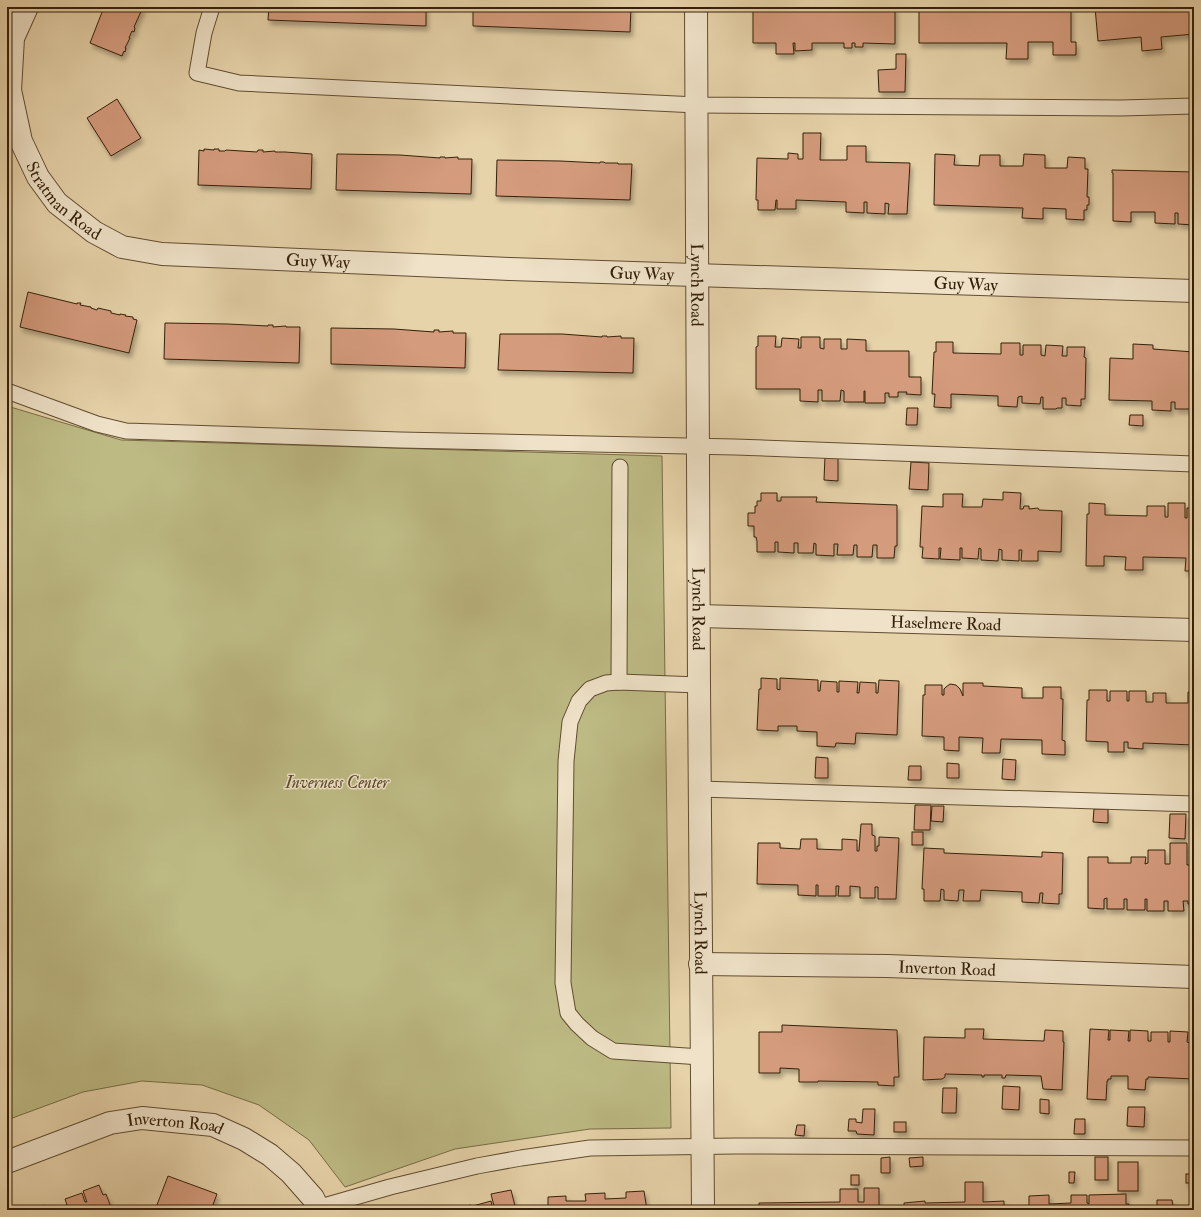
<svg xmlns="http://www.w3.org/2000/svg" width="1201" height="1217" viewBox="0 0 1201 1217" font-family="'IM FELL Double Pica',serif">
<defs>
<filter id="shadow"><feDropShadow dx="2.5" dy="4.5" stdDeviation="2" flood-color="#0004"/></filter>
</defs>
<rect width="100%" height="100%" fill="#e7d3aa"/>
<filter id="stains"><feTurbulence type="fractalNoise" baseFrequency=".005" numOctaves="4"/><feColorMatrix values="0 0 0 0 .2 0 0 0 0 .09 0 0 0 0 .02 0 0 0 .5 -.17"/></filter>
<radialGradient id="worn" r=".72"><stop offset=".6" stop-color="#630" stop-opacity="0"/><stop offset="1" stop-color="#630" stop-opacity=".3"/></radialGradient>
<polygon fill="#bdba84" stroke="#786d46" points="7,406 121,440 662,456 671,1128 590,1129 455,1149 345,1187 309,1140 259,1105 202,1085 142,1081 83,1092 7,1120"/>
<g fill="#d49b7d" stroke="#342009" filter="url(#shadow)">
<polygon points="104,7 143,7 134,27 135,28 134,32 132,31 129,38 130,38 125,48 126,48 125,52 124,51 122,56 90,43"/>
<polygon points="269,7 426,7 426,26 268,20"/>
<polygon points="473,7 631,7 630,32 473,26"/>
<polygon points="753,7 895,7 895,44 863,43 863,47 855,47 855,43 852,43 852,48 844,48 844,43 812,43 812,50 795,51 795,43 793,43 794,54 776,54 776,43 753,43"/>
<polygon points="919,7 1071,7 1071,42 1076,42 1076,55 1053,55 1053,42 1028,42 1028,59 1006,59 1007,43 919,43"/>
<polygon points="1095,7 1194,7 1194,34 1161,37 1162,49 1142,51 1141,37 1098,41"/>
<polygon points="896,54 906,54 905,92 879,92 878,70 896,69"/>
<polygon points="117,99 141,138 111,156 87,118"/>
<polygon points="803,133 821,133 820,160 847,160 847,146 866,146 866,162 910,163 907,214 888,214 889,204 885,203 885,214 867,213 867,202 864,202 864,213 846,212 846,202 796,200 796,209 777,209 777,200 776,200 775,210 758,210 758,200 756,200 757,158 788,159 788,153 798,154 798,159 803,159"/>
<polygon points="204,149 214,150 214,149 219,149 219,151 225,151 226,150 257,152 258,150 263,150 263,152 275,151 275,152 285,152 312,154 311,189 198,185 199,150 204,151"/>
<polygon points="337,154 400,155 440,158 440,157 445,157 445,158 458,157 458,159 472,159 471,194 336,190"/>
<polygon points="935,154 955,155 954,165 979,166 980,155 1000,155 1000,166 1023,166 1024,154 1045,155 1045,168 1067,168 1068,157 1085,158 1085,169 1088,169 1087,197 1089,197 1089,205 1087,205 1087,210 1084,210 1084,220 1066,219 1066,209 1043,208 1043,219 1022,218 1023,208 934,205"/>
<polygon points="497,160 560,161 600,163 600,162 604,162 605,163 618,163 618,164 632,164 630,200 496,196"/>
<polygon points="1112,170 1194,172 1194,225 1178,224 1178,213 1175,213 1175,224 1155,223 1155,212 1131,212 1131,222 1113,221 1113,173 1112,173"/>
<polygon points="28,292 77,304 77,303 81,303 80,305 91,307 91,308 97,310 98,308 111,311 111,313 120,315 120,314 126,315 125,316 133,317 133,319 137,320 129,353 20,327"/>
<polygon points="165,323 228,324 268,326 268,325 273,325 273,327 286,326 286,327 300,327 299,363 164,359"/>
<polygon points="331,328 394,329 434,332 434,330 439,330 439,332 453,331 453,333 466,333 465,368 331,364"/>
<polygon points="500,334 562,334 602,337 602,336 607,336 607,337 621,336 621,338 634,338 633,373 498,370"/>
<polygon points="758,336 776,336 775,347 781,347 782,338 799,339 798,348 801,348 801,337 820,337 820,348 824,349 824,339 841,339 841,349 847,349 847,339 866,340 866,351 909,351 909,377 921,377 921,395 906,394 907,392 898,392 898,397 889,397 889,393 885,393 885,403 865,403 865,391 864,391 864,402 844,402 844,391 841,390 840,401 822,401 822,390 818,390 818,402 800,401 800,389 756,389 756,347 758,346"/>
<polygon points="936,342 953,342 953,353 1001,354 1001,343 1020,343 1020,355 1023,355 1023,345 1041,345 1041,355 1045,356 1046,345 1063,346 1062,356 1067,356 1067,347 1085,347 1084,357 1086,358 1085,399 1081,399 1081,406 1066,405 1066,398 1062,398 1062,408 1057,408 1056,409 1043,409 1043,397 1041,397 1040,404 1022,403 1022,396 1018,397 1017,407 998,406 998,396 951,394 951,408 934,407 935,394 932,394 934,352 936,352"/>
<polygon points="1133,344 1153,345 1153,349 1194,352 1194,409 1175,409 1175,402 1171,402 1171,411 1152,410 1152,401 1109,400 1110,358 1133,359"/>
<polygon points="907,408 918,408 917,425 906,425"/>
<polygon points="1130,415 1143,415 1143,426 1129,425"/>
<polygon points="825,456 838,456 838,481 824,480"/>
<polygon points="911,462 929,463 928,490 909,489"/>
<polygon points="1003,492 1021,493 1020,509 1023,509 1024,506 1029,506 1029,509 1038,508 1039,510 1062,511 1061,552 1038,551 1038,561 1021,561 1022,550 1019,550 1019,561 1002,560 1002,550 999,549 998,561 981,560 981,549 979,548 978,559 962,558 962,548 960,548 960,560 940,559 941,548 939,548 939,559 922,558 923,547 920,547 922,506 943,507 943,494 963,494 962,507 982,507 983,499 1003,500"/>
<polygon points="761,493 777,493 777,501 781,501 781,497 817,497 816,502 897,505 897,546 895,546 894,558 877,558 877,545 873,545 872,557 857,557 857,545 854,545 853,555 837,555 838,544 834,544 834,556 816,555 816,544 814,543 813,553 798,553 798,543 794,543 794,553 778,552 778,542 775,542 775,552 757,552 757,541 756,537 754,537 754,526 748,526 748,513 755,513 755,506 757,506 757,501 761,501"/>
<polygon points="1089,503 1105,504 1105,515 1147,516 1147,506 1165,506 1165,517 1168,517 1168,503 1185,503 1185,518 1187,518 1187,508 1194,508 1194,571 1185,571 1186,558 1143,557 1143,570 1125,570 1126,557 1104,556 1104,566 1086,566 1087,514 1089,514"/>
<polygon points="761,678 777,679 777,689 780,690 780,678 818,680 818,691 820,691 821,681 837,682 837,692 839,692 839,681 858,682 857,693 859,693 860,682 876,683 876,693 878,693 879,680 899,681 897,735 856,733 855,744 836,743 835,747 817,746 817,732 797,731 797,726 778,726 778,731 757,730 759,689 761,689"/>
<polygon points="963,683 983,683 983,686 1022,688 1022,698 1043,698 1043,687 1061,687 1061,699 1063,699 1062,740 1065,741 1065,755 1042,754 1042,740 1001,739 1000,753 982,753 983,738 959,737 959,751 944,750 944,737 922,736 923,695 925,695 925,685 942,685 942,695 944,695 944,689 946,687 950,684 956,685 960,689 963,696"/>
<polygon points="1089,690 1107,690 1107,701 1110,701 1110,691 1127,691 1127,701 1129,701 1129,691 1146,691 1146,702 1153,702 1153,693 1166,693 1166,703 1188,703 1188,692 1194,692 1194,745 1143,743 1143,749 1128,748 1128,742 1124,742 1124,752 1108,752 1108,742 1086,741 1087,700 1089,700"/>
<polygon points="816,757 828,758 828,778 815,778"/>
<polygon points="1003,759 1016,760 1015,780 1002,779"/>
<polygon points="947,763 959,764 959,778 947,778"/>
<polygon points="909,766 921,766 921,780 908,780"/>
<polygon points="915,805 931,805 930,830 914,830"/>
<polygon points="932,806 944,806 943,822 931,821"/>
<polygon points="1094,809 1108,809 1108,823 1093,822"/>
<polygon points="1170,814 1186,814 1185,839 1169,838"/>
<polygon points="861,824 872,824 872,835 875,836 875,851 877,851 877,846 879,846 879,837 899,838 896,899 878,899 878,887 875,887 875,898 860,898 860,887 850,886 850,896 838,896 839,886 836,886 836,896 818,896 818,885 816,885 816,896 798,895 798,885 757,884 758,843 780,843 780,848 800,849 801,839 817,839 817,849 842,850 842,839 857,840 857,851 859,851"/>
<rect x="912" y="832" width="11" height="13"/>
<polygon points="1170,843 1187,843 1187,865 1194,865 1194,912 1191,912 1191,904 1188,904 1188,901 1183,901 1184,911 1168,911 1168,901 1164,901 1164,911 1147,911 1147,899 1145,899 1145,910 1127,910 1127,899 1124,899 1124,909 1107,909 1107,898 1104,899 1104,909 1088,908 1088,857 1108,857 1108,863 1131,863 1131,857 1146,857 1145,864 1148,863 1148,850 1165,850 1165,864 1170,864"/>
<polygon points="924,848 944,849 944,853 1042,857 1042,852 1063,853 1062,894 1059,894 1059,904 1042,903 1043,893 1040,893 1039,903 1022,902 1022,892 981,890 980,901 963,901 964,890 959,890 958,901 944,900 944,890 941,889 940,901 924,901 924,889 922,889"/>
<polygon points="782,1025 897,1030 899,1077 894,1077 894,1086 878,1085 878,1082 818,1081 818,1082 799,1082 799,1069 780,1068 780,1073 759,1073 759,1032 782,1032"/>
<polygon points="965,1029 984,1029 983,1039 1044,1041 1045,1030 1063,1031 1063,1042 1064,1042 1062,1090 1043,1089 1041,1076 1006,1075 1005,1078 1002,1078 1002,1075 984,1075 984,1077 982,1077 982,1075 945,1074 945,1077 942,1079 923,1080 924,1037 965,1038"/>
<polygon points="1090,1029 1109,1030 1108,1040 1110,1040 1110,1030 1129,1031 1128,1041 1130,1041 1130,1030 1148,1031 1148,1041 1151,1041 1151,1032 1168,1032 1168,1042 1170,1042 1170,1031 1188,1032 1187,1042 1190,1043 1190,1032 1194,1033 1194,1079 1148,1077 1148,1079 1146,1079 1145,1090 1128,1089 1128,1076 1111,1076 1111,1079 1108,1079 1108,1081 1107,1081 1106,1100 1087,1099"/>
<polygon points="1003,1086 1020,1087 1019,1110 1002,1109"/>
<polygon points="943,1088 957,1088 956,1113 942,1113"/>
<polygon points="1040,1099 1049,1100 1049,1114 1040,1113"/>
<polygon points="1128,1107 1145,1107 1144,1127 1127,1126"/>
<polygon points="863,1109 875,1109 874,1135 857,1134 856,1131 848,1131 849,1119 856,1119 856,1122 862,1123"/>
<polygon points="1075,1119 1085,1119 1085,1134 1074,1134"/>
<rect x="894" y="1122" width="12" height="10"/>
<polygon points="797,1125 805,1125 804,1136 795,1135"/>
<polygon points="890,1157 890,1173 881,1173 881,1158"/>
<polygon points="923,1157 923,1166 910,1167 909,1158"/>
<rect x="1095" y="1157" width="13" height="23"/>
<rect x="1118" y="1162" width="20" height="29"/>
<polygon points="1069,1172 1075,1172 1074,1183 1069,1183"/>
<rect x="1186" y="1174" width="8" height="9"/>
<rect x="851" y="1175" width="8" height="10"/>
<polygon points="168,1176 217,1194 211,1210 155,1210"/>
<polygon points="965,1182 983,1182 983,1202 1004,1201 1004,1210 904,1210 904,1203 925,1201 925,1203 965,1202"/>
<polygon points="99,1185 103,1195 106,1194 112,1210 63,1210 68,1208 65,1199 82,1193 85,1202 87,1202 83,1191"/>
<polygon points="864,1188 879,1188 879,1210 759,1210 759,1203 840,1202 840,1189 858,1189 858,1202 864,1202"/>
<polygon points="511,1190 516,1210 495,1210 491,1194"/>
<polygon points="644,1191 647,1210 547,1210 547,1208 548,1208 548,1197 566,1196 566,1201 586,1201 585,1194 605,1193 605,1199 626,1198 626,1192"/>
<polygon points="1126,1194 1126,1204 1129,1204 1129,1210 1029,1210 1029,1196 1049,1195 1049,1204 1071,1203 1071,1195 1087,1195 1087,1203 1089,1204 1089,1195"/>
<polygon points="1157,1200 1172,1200 1173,1206 1194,1206 1194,1210 1153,1210 1153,1206 1157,1206"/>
<polygon points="491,1201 493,1210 474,1210 473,1206"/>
<polygon points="44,1205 46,1210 30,1210"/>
<polygon points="471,1205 472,1210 450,1210"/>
</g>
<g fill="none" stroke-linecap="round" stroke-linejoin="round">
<defs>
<g id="lane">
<polyline points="212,7 204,33 197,73 239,83 697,105 1121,108 1194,106"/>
<polyline points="7,391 97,424 126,431 400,440 735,447 1194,464"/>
<polyline points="619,682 620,467"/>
<polyline points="699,685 619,682 606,683 590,689 579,701 570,722 566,761 563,983 568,1013 577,1024 592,1038 613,1051 701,1057"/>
<polyline points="699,789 1194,804"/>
<polyline points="310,1210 390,1187 477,1166 521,1158 590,1148 736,1146 1194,1148"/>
</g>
<g id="street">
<path id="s1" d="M27,7L13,38L10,90L21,141L38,177L57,203L94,232L122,247L162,254L510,269L1194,291"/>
<path id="s2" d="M696,7L699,685L703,1210"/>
<path id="s3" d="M699,616L1194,630"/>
<path id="s4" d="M700,964L887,966L1194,977"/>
<path id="s5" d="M7,1162L110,1123L142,1118L213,1125L244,1139L270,1155L291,1173L313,1198L319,1210"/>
</g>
</defs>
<use href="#lane" stroke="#614d31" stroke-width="17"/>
<use href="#street" stroke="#614d31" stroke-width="24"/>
<use href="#lane" stroke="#efe2c8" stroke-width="15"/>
<use href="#street" stroke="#efe2c8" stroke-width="22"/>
</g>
<g text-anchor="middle" stroke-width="3" stroke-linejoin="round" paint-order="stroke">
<g font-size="17" fill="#342009" stroke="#efe2c8">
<text dy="6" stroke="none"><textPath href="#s1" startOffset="213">Stratman Road</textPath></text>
<text dy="6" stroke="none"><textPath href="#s1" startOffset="486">Guy Way</textPath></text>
<text dy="6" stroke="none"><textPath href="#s1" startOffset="810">Guy Way</textPath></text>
<text dy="6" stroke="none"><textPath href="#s1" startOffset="1134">Guy Way</textPath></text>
<text dy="6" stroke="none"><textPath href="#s2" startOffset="278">Lynch Road</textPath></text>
<text dy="6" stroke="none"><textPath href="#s2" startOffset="602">Lynch Road</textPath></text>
<text dy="6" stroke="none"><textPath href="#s3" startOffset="247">Haselmere Road</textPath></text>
<text dy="6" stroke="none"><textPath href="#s2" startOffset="926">Lynch Road</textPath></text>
<text dy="6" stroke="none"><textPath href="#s4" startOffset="247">Inverton Road</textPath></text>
<text dy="6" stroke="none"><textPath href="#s5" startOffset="176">Inverton Road</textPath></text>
</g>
<g font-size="17" font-style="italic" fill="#564628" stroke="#efe2c8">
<text x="337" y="788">Inverness Center</text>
</g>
</g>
<rect width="1201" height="1217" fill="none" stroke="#e7d3aa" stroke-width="24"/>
<rect x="8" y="8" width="1185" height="1201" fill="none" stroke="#342009" stroke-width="2"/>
<rect x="12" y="12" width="1177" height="1193" fill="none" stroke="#342009"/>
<rect width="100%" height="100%" filter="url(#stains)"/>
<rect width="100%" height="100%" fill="url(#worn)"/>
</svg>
